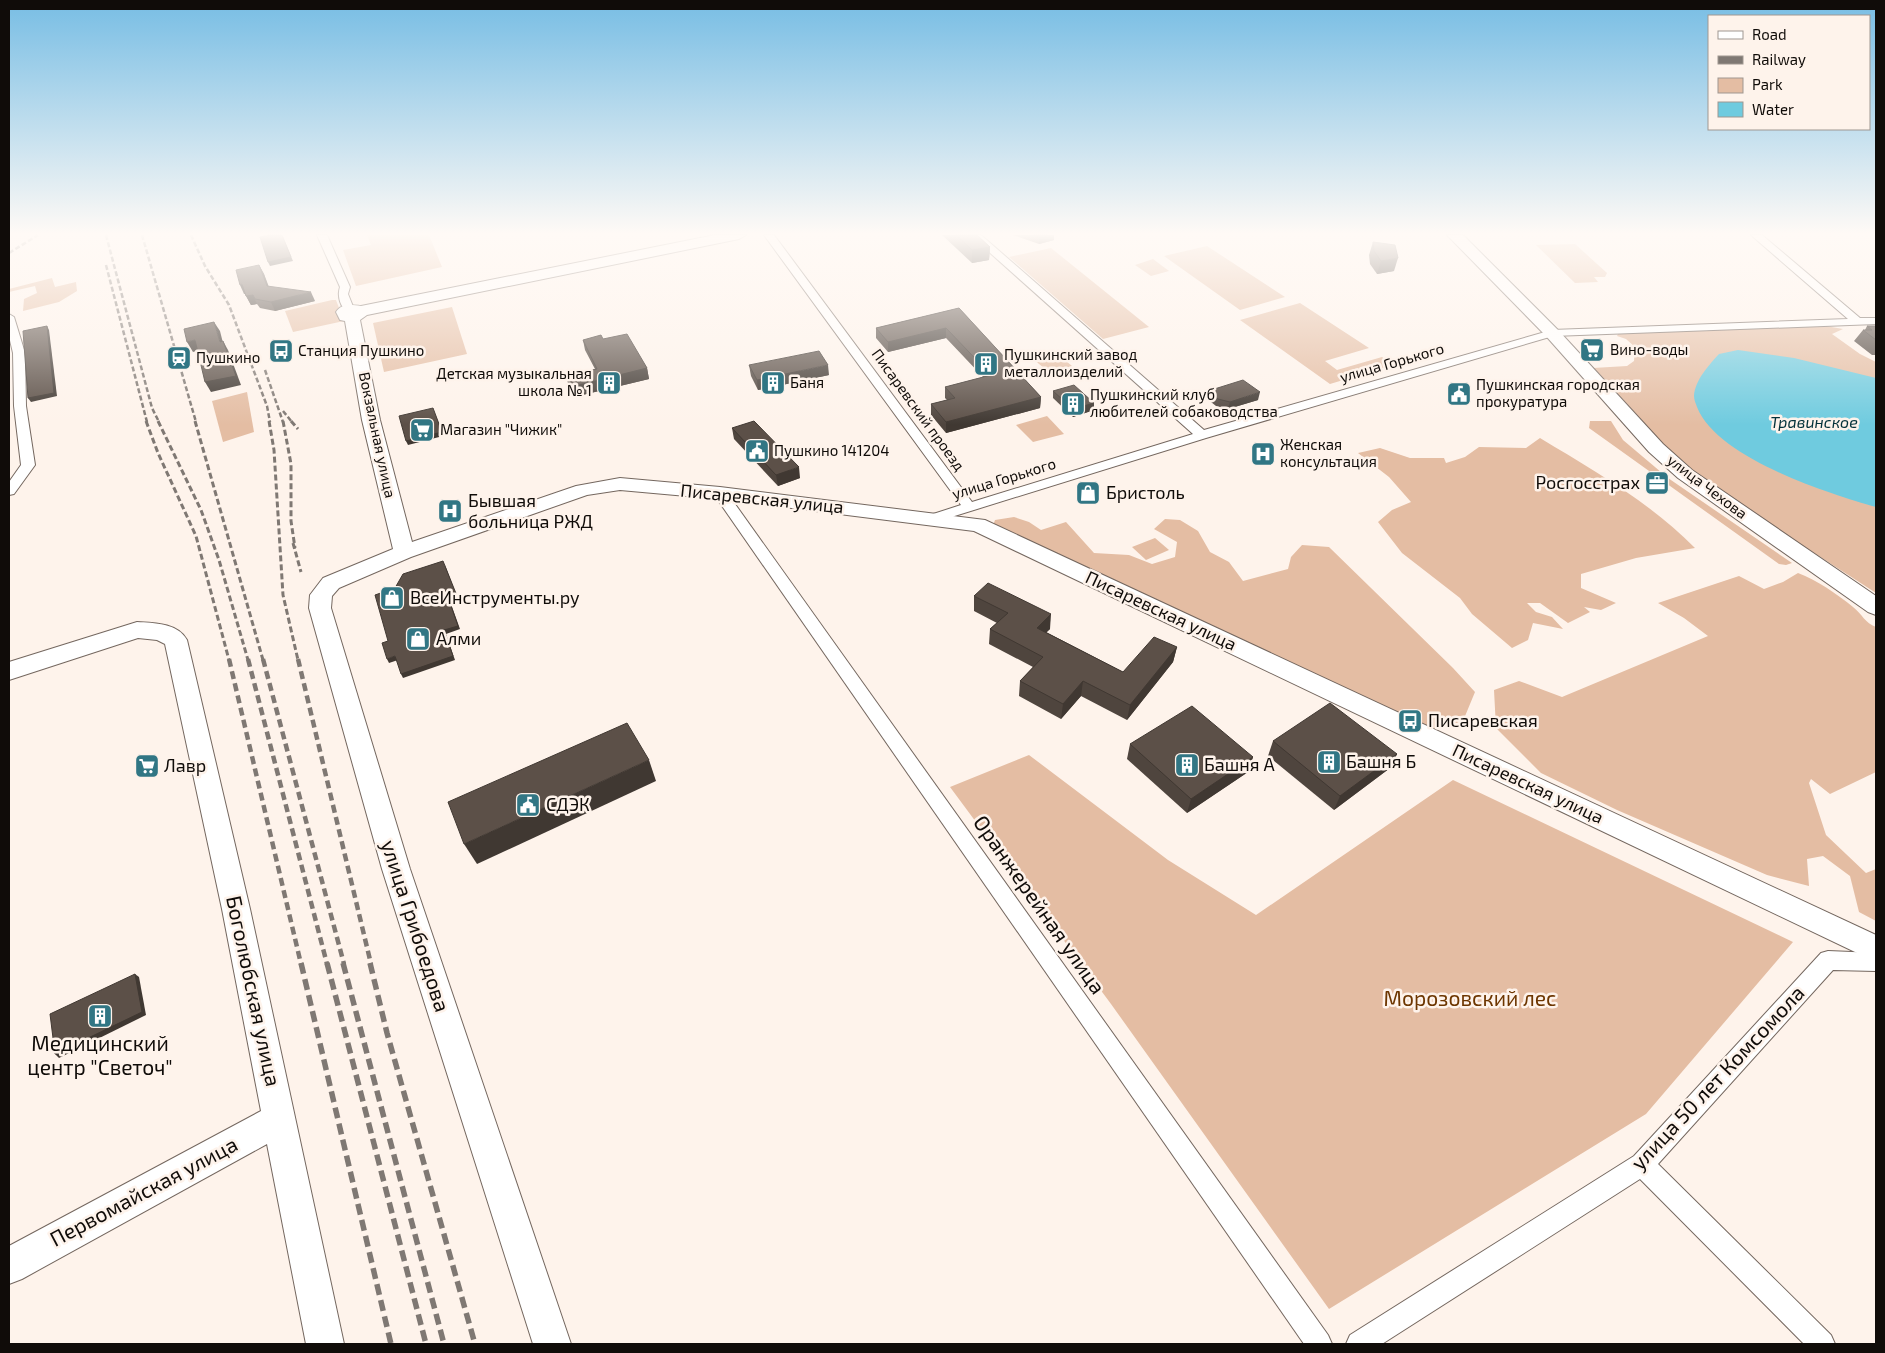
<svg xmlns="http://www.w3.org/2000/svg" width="1885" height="1353" viewBox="0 0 1885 1353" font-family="'Exo 2',sans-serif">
<rect width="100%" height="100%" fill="#fef3eb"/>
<g fill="#e4bda3">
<polygon points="367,235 429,235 442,267 356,286 343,250 371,245"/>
<polygon points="1575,244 1607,273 1605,277 1594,277 1598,282 1575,283 1536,245"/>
<polygon points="1207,246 1285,297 1240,310 1164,256"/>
<polygon points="1051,248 1149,327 1103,339 1009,257"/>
<polygon points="1153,259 1169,271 1151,276 1135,265"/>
<polygon points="52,278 55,287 76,282 77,291 59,302 23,311 24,299 37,293 35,286 9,292 9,289"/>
<polygon points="332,300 336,300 344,321 293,332 285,311"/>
<polygon points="1300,303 1369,348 1325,361 1337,370 1382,357 1393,365 1330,384 1240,320"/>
<polygon points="452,307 467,354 384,372 373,323"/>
<polygon points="1820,325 1843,329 1832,334 1860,354 1876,362 1876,593 1689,472 1593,368 1627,366 1634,361 1635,347 1626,339 1617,336 1618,334"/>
<polygon points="1055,352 1072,366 1050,373 1033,359"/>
<polygon points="247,392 254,432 223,442 212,401"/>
<polygon points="1047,416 1064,434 1033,442 1016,425"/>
<polygon points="1590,421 1611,421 1623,440 1668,478 1792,563 1786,565 1779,564 1589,428"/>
<path d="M1540,438C1593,470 1651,503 1695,548L1636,558L1581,574V588L1616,603L1601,610L1584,607L1590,612L1568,623L1540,603H1527L1536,612L1552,617L1563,629L1533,623L1528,640L1512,648L1472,614L1460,598L1402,553L1378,522L1392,510L1411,502L1389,477L1358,453L1380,448L1410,458H1444L1446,463L1465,457L1479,447L1526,448Z"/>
<polygon points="1014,517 1029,522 1041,530 1066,522 1094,553 1129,555 1152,564 1175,557 1177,542 1154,529 1165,519 1180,520 1198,531 1210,552 1229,562 1243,581 1288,569 1291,557 1302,545 1329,547 1453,668 1475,692 1463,721 1431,730 992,528 995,520"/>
<polygon points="1155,538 1169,550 1146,560 1132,547"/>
<path d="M1798,573C1817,580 1837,594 1853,607C1862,614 1865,623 1876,627V772L1830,794L1811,779L1809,783L1826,835L1866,873L1876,869V921L1859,912L1850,876L1823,856L1807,859L1809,886L1767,875L1617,810L1541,773L1496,728L1494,690L1519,681L1562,697L1708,636L1684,618L1658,603L1739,576L1764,589L1783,582Z"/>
<polygon points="1029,755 1168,860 1256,915 1453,780 1793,942 1646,1114 1329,1309 1111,1004 950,787"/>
</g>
<path fill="#6fcbdf" d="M1738,350L1794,358L1876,378V507C1827,493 1717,458 1697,407C1696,404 1694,400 1694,396C1695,380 1709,365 1719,354Z"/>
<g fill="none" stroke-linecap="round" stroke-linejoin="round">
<defs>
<g id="street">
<path d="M317,235H327L350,287L348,294L354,309L353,311L349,312C340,309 337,295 340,287Z"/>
<polygon points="764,235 774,235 972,502 1193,434 970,235 981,235 1204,430 1552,330 1848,319 1751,235 1762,235 1860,318 1876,318 1876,324 1553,336 1206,438 932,523 927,522 925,519 927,516 961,505"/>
<polygon points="9,314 14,317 25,353 26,406 35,465 14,494 9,495 9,482 21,465 14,406 13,353 9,336"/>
<polygon points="720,489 725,490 1328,1335 1332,1344 1304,1344 713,493"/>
<polygon points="1828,951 1876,953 1876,971 1833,970 1658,1164 1831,1335 1835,1344 1804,1344 1640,1179 1382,1344 1346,1344 1350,1335 1634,1156 1821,953"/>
</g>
<g id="secondary">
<path d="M715,235H746L739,239L367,315L360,320L380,420L412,542L576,486L620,478L720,487L985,520L1876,935V962L974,531L720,499L620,490L587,495L411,557L339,588L332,596L331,608L410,869L571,1344H533L382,869L309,608L310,595L323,578L393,549L362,420L345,321L340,320L336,312C342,303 351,305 361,306Z"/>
<polygon points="1447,235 1463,235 1558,330 1663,444 1692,470 1876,596 1876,615 1868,612 1678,478 1649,452 1546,336"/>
<path d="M137,622C154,623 178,623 187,640L250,909L344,1344H306L267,1144L22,1279L9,1284V1246L261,1111L222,909L165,644L157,640L138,638L9,680V662Z"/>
</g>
</defs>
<use href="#street" stroke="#74675f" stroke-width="2"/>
<use href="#secondary" stroke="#74675f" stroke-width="2"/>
<use href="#street" fill="#fff" fill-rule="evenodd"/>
<use href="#secondary" fill="#fff" fill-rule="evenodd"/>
<g stroke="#7f7873" stroke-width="2.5" stroke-dasharray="5 2.5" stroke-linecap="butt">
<polyline points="106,235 152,408 159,422"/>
<polyline points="142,235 196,422"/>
<polyline points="191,235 205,266 229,305 267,406 270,422"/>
<polyline points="9,253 38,235"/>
<polyline points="106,265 147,422"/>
<polyline points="265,370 283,422"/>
<polyline points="283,411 292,422"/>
</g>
<g stroke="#7f7873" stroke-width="3" stroke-dasharray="6 3" stroke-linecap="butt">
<polyline points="146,421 158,453 196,536 229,660"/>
<polyline points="158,421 201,510 219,560 248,660"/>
<polyline points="195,421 263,660"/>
<polyline points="269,421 274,450 283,595 298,660"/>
<polyline points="283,421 291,464 291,521 295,548"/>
<polyline points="291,421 298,429"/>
<polyline points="293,543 301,572"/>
</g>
<g stroke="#7f7873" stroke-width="4.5" stroke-dasharray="8 4.5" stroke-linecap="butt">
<polyline points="229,659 301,964"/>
<polyline points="248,659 327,964"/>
<polyline points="263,659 344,964"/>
<polyline points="298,659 371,964"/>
</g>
<g stroke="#7f7873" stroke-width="5.5" stroke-dasharray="11 5.5" stroke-linecap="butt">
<polyline points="301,963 391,1344"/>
<polyline points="327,963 426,1344"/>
<polyline points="343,963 444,1344"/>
<polyline points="370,963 387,1033 475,1344"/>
</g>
</g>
<g fill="#4f453e">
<polygon points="942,235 977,235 990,247 989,260 972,263"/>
<polygon points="1013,235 1054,235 1054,240 1039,244"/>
<polygon points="1373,242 1394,271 1377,274 1370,264 1369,255"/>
<polygon points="259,265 264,274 268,286 315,301 275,311 260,308 257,304 251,305 245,294 244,294"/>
<polygon points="959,308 1041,397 1040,408 946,433 931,415 931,404 947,400 945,398 945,387 983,377 946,338 888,352 876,338 876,328"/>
<polygon points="1867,326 1876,326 1876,355 1872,355 1854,341 1863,330 1865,330"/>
<polygon points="603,339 647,368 649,379 574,397 569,387 566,376 595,369 585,350 583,340"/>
<polygon points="749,365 829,375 758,390 751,376"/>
<polygon points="1053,391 1094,403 1094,410 1073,417 1053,398"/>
<polygon points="1208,391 1258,400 1228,409 1216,406 1206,398"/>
<polygon points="732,428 800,478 778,486 734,439"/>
<polygon points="974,596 1050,629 1046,632 1123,672 1177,647 1173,662 1127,720 1081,696 1061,719 1019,696 1020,681 1033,667 989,644 990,629 997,623 974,611"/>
<polygon points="1273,741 1397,754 1390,768 1334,810 1268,756"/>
<polygon points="1130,744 1253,757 1248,772 1187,813 1127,759"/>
</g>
<g fill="#403832">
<polygon points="282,235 293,261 270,266 268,262"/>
<polygon points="1047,235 1054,235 1054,240 1039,244 1039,237"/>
<polygon points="990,247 989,260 972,263 972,250"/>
<polygon points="1398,258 1394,271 1377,274 1381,261"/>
<polygon points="259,265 264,274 272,295 267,286"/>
<polygon points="242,284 247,293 244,294 240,285"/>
<polygon points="311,292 315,301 275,311 271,302"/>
<polygon points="253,295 257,304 251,305 246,296"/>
<polygon points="214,322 220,331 225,351 220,342"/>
<polygon points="47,326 49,330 57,396 31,402 28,398"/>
<polygon points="946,328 946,338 888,352 888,342"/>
<polygon points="195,340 200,350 193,352 187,342"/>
<polygon points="223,341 228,350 241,385 211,392 205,382"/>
<polygon points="828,365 829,375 758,390 757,380"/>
<polygon points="647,368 649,379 574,397 571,387"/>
<polygon points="1260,392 1258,400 1228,409 1230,402"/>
<polygon points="1041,397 1040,408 946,433 946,422"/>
<polygon points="1094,403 1094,410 1073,417 1073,409"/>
<polygon points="433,408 443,436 408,445 406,441"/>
<polygon points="799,467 800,478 778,486 776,475"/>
<polygon points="445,565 458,600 451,604 460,629 446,634 455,660 403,678 401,674 444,630 449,600"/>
<polygon points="1051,614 1050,629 1036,643 1037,628"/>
<polygon points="1177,647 1173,662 1127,720 1130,705"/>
<polygon points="395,656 398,660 389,663 387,659"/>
<polygon points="1083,681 1081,696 1061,719 1063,704"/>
<polygon points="1397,754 1390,768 1334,810 1340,796"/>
<polygon points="1253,757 1248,772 1187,813 1191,799"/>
<polygon points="649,760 656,781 477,864 464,844"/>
<polygon points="135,974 139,977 146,1015 59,1058 55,1054"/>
</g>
<g fill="#5c5048" stroke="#403832">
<polygon points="270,235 282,235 291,257 268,262 260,237"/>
<polygon points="956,235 977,235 990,247 972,250"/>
<polygon points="1034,235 1047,235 1039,237"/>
<polygon points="1373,242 1395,245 1398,258 1381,261 1374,251"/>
<polygon points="259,265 267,286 311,292 271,302 255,299 253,295 246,296 242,284 240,285 236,270"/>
<polygon points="959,308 1041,397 946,422 931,404 955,398 945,387 991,375 946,328 888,342 876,328"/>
<polygon points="214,322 220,342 223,341 236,376 205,382 195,340 187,342 184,329"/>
<polygon points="47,326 54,393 28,398 23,331"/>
<polygon points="1867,326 1876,326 1876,340 1863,330 1872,330"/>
<polygon points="627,334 647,368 571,387 566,376 597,369 583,340 601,335 603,339"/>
<polygon points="819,351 828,365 757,380 749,365"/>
<polygon points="1243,380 1260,392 1230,402 1218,399 1208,391"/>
<polygon points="1074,385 1094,403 1073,409 1053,391"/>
<polygon points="433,408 442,432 406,441 399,416"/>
<polygon points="754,421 799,467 776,475 732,428"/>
<polygon points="443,561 457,596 449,600 458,626 444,630 453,656 401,674 395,656 387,659 382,643 388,641 375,595 395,588 403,574"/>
<polygon points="988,583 1051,614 1037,628 1123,672 1154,637 1177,647 1130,705 1083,681 1063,704 1020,681 1043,657 990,629 1008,613 974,596"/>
<polygon points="1330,703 1397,754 1340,796 1273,741"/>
<polygon points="1192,706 1253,757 1191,799 1130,744"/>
<polygon points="627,723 649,760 464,844 448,802"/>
<polygon points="135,974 142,1012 55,1054 50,1014"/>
</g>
<linearGradient id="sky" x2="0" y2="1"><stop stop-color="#77bde4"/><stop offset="0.55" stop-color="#fffaf6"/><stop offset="1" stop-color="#fffaf6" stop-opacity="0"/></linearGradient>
<rect width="1885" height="425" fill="url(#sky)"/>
<defs>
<symbol id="supermarket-square" viewBox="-11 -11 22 22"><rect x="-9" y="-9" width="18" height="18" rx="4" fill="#317684" stroke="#fef3eb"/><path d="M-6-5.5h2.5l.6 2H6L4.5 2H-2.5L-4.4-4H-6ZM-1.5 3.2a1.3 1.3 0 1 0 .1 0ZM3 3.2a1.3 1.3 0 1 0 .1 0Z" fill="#fff"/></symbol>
<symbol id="bus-square" viewBox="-11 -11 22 22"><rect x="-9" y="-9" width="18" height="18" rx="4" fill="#317684" stroke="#fef3eb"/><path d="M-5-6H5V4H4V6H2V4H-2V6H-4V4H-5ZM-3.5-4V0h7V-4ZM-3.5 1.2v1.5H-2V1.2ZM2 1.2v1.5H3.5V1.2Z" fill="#fff"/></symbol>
<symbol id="station-square" viewBox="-11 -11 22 22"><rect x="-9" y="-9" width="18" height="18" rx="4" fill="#317684" stroke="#fef3eb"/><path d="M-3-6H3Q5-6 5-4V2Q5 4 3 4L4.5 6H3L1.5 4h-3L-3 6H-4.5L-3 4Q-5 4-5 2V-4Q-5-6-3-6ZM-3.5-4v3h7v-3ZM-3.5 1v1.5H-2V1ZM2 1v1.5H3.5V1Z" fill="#fff"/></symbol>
<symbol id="building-square" viewBox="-11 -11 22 22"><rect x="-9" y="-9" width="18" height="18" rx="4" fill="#317684" stroke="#fef3eb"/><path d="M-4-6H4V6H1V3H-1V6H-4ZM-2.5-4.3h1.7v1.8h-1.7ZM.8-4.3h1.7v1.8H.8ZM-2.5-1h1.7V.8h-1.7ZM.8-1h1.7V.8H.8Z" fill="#fff"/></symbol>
<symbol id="civic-square" viewBox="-11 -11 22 22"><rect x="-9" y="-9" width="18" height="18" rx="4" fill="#317684" stroke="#fef3eb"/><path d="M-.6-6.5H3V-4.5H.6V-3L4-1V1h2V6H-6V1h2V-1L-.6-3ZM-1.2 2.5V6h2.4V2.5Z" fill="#fff"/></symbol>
<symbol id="hospital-square" viewBox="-11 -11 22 22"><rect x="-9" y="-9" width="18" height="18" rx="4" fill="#317684" stroke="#fef3eb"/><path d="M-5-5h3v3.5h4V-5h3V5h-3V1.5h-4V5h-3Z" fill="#fff"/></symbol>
<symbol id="office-square" viewBox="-11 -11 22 22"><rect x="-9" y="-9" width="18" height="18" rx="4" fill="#317684" stroke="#fef3eb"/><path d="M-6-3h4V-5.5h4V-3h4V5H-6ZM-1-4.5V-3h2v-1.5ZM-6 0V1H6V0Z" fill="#fff"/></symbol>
<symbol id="shop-square" viewBox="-11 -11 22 22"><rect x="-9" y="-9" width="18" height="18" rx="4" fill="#317684" stroke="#fef3eb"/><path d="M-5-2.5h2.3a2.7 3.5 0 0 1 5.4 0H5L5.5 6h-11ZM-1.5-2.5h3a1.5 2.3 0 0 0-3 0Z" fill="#fff"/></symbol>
</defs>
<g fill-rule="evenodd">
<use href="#supermarket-square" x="1578" y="336" width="28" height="28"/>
<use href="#bus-square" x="267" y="337" width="28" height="28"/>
<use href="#station-square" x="165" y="344" width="28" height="28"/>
<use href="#building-square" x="972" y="350" width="28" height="28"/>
<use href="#building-square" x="595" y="369" width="28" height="28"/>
<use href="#building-square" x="759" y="369" width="28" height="28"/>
<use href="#civic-square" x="1445" y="380" width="28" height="28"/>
<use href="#building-square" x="1059" y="390" width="28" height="28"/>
<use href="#supermarket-square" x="408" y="416" width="28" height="28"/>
<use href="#civic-square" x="743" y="437" width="28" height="28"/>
<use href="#hospital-square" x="1249" y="440" width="28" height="28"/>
<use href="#office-square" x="1643" y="469" width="28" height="28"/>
<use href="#shop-square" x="1074" y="479" width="28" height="28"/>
<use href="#hospital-square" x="436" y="497" width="28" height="28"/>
<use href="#shop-square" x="378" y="584" width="28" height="28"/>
<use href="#shop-square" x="404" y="625" width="28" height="28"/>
<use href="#bus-square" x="1396" y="707" width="28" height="28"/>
<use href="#building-square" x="1315" y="748" width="28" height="28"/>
<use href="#building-square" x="1173" y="751" width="28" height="28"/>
<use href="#supermarket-square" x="133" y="752" width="28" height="28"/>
<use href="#civic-square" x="514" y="791" width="28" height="28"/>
<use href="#building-square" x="86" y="1002" width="28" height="28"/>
</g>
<g text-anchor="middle" stroke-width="5" stroke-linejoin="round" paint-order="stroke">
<g font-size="15" fill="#100c09" stroke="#fef3eb" text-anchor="start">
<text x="1610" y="355">Вино-воды</text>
<text x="298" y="356">Станция Пушкино</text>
<text x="1004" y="360">Пушкинский завод<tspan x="1004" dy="17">металлоизделий</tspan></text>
<text x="196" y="363">Пушкино</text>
<text x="592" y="379" text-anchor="end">Детская музыкальная<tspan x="592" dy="17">школа № 1</tspan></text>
<text x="790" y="388">Баня</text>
<text x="1476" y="390">Пушкинская городская<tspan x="1476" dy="17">прокуратура</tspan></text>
<text x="1090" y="400">Пушкинский клуб<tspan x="1090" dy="17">любителей собаководства</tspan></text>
<text x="440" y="435">Магазин "Чижик"</text>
<text x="1280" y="450">Женская<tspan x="1280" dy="17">консультация</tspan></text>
<text x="774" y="456">Пушкино 141204</text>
</g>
<g font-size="15" fill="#100c09" stroke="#fef3eb">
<text transform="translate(1392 363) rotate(-16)" y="5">улица Горького</text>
<text transform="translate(918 410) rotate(54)" y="5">Писаревский проезд</text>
<text transform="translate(377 435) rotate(78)" y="5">Вокзальная улица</text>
<text transform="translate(1004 479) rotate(-17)" y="5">улица Горького</text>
<text transform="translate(1707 487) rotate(37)" y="5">улица Чехова</text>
</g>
<g font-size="16" font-style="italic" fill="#04323b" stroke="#fef3eb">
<text x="1814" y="428">Травинское</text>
</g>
<g font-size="18" fill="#100c09" stroke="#fef3eb" text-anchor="start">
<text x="1640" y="489" text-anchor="end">Росгосстрах</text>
<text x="1106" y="499">Бристоль</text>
<text x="468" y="507">Бывшая<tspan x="468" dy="21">больница РЖД</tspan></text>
<text x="410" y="604">ВсеИнструменты.ру</text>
<text x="436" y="645">Алми</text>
<text x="1428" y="727">Писаревская</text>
<text x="1346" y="768">Башня Б</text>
<text x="1204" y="771">Башня А</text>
<text x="164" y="772">Лавр</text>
<text x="546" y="811">СДЭК</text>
</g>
<g font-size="18" fill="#100c09" stroke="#fef3eb">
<text transform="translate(762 499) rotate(6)" y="6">Писаревская улица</text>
<text transform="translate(1161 611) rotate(25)" y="6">Писаревская улица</text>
<text transform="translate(1528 784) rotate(25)" y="6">Писаревская улица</text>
</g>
<g font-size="21" fill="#100c09" stroke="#fef3eb">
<text transform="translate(1039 905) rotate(55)" y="7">Оранжерейная улица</text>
<text transform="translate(415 926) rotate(72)" y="7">улица Грибоедова</text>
<text transform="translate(253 991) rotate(78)" y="7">Боголюбская улица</text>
<text transform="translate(1718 1078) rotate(-47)" y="7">улица 50 лет Комсомола</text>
<text transform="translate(144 1192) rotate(-28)" y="7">Первомайская улица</text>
</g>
<g font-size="21" fill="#6d3600" stroke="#fef3eb">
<text x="1470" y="1006">Морозовский лес</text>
</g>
<g font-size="21" fill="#100c09" stroke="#fef3eb">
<text x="100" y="1051">Медицинский<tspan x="100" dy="24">центр "Светоч"</tspan></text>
</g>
</g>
<rect width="1885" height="1353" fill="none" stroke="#100c09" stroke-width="20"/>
<rect x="1708" y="15" width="162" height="115" fill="#fef3eb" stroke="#9f9791"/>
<rect x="1718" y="31" width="25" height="8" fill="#ffffff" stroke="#9f9791"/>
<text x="1752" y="40" font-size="15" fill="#100c09">Road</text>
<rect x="1718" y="56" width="25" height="8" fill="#7f7873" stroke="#9f9791"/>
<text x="1752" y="65" font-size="15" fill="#100c09">Railway</text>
<rect x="1718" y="78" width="25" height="15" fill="#e4bda3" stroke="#9f9791"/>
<text x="1752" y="90" font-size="15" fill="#100c09">Park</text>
<rect x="1718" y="102" width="25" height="15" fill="#6fcbdf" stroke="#9f9791"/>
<text x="1752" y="115" font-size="15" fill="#100c09">Water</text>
</svg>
